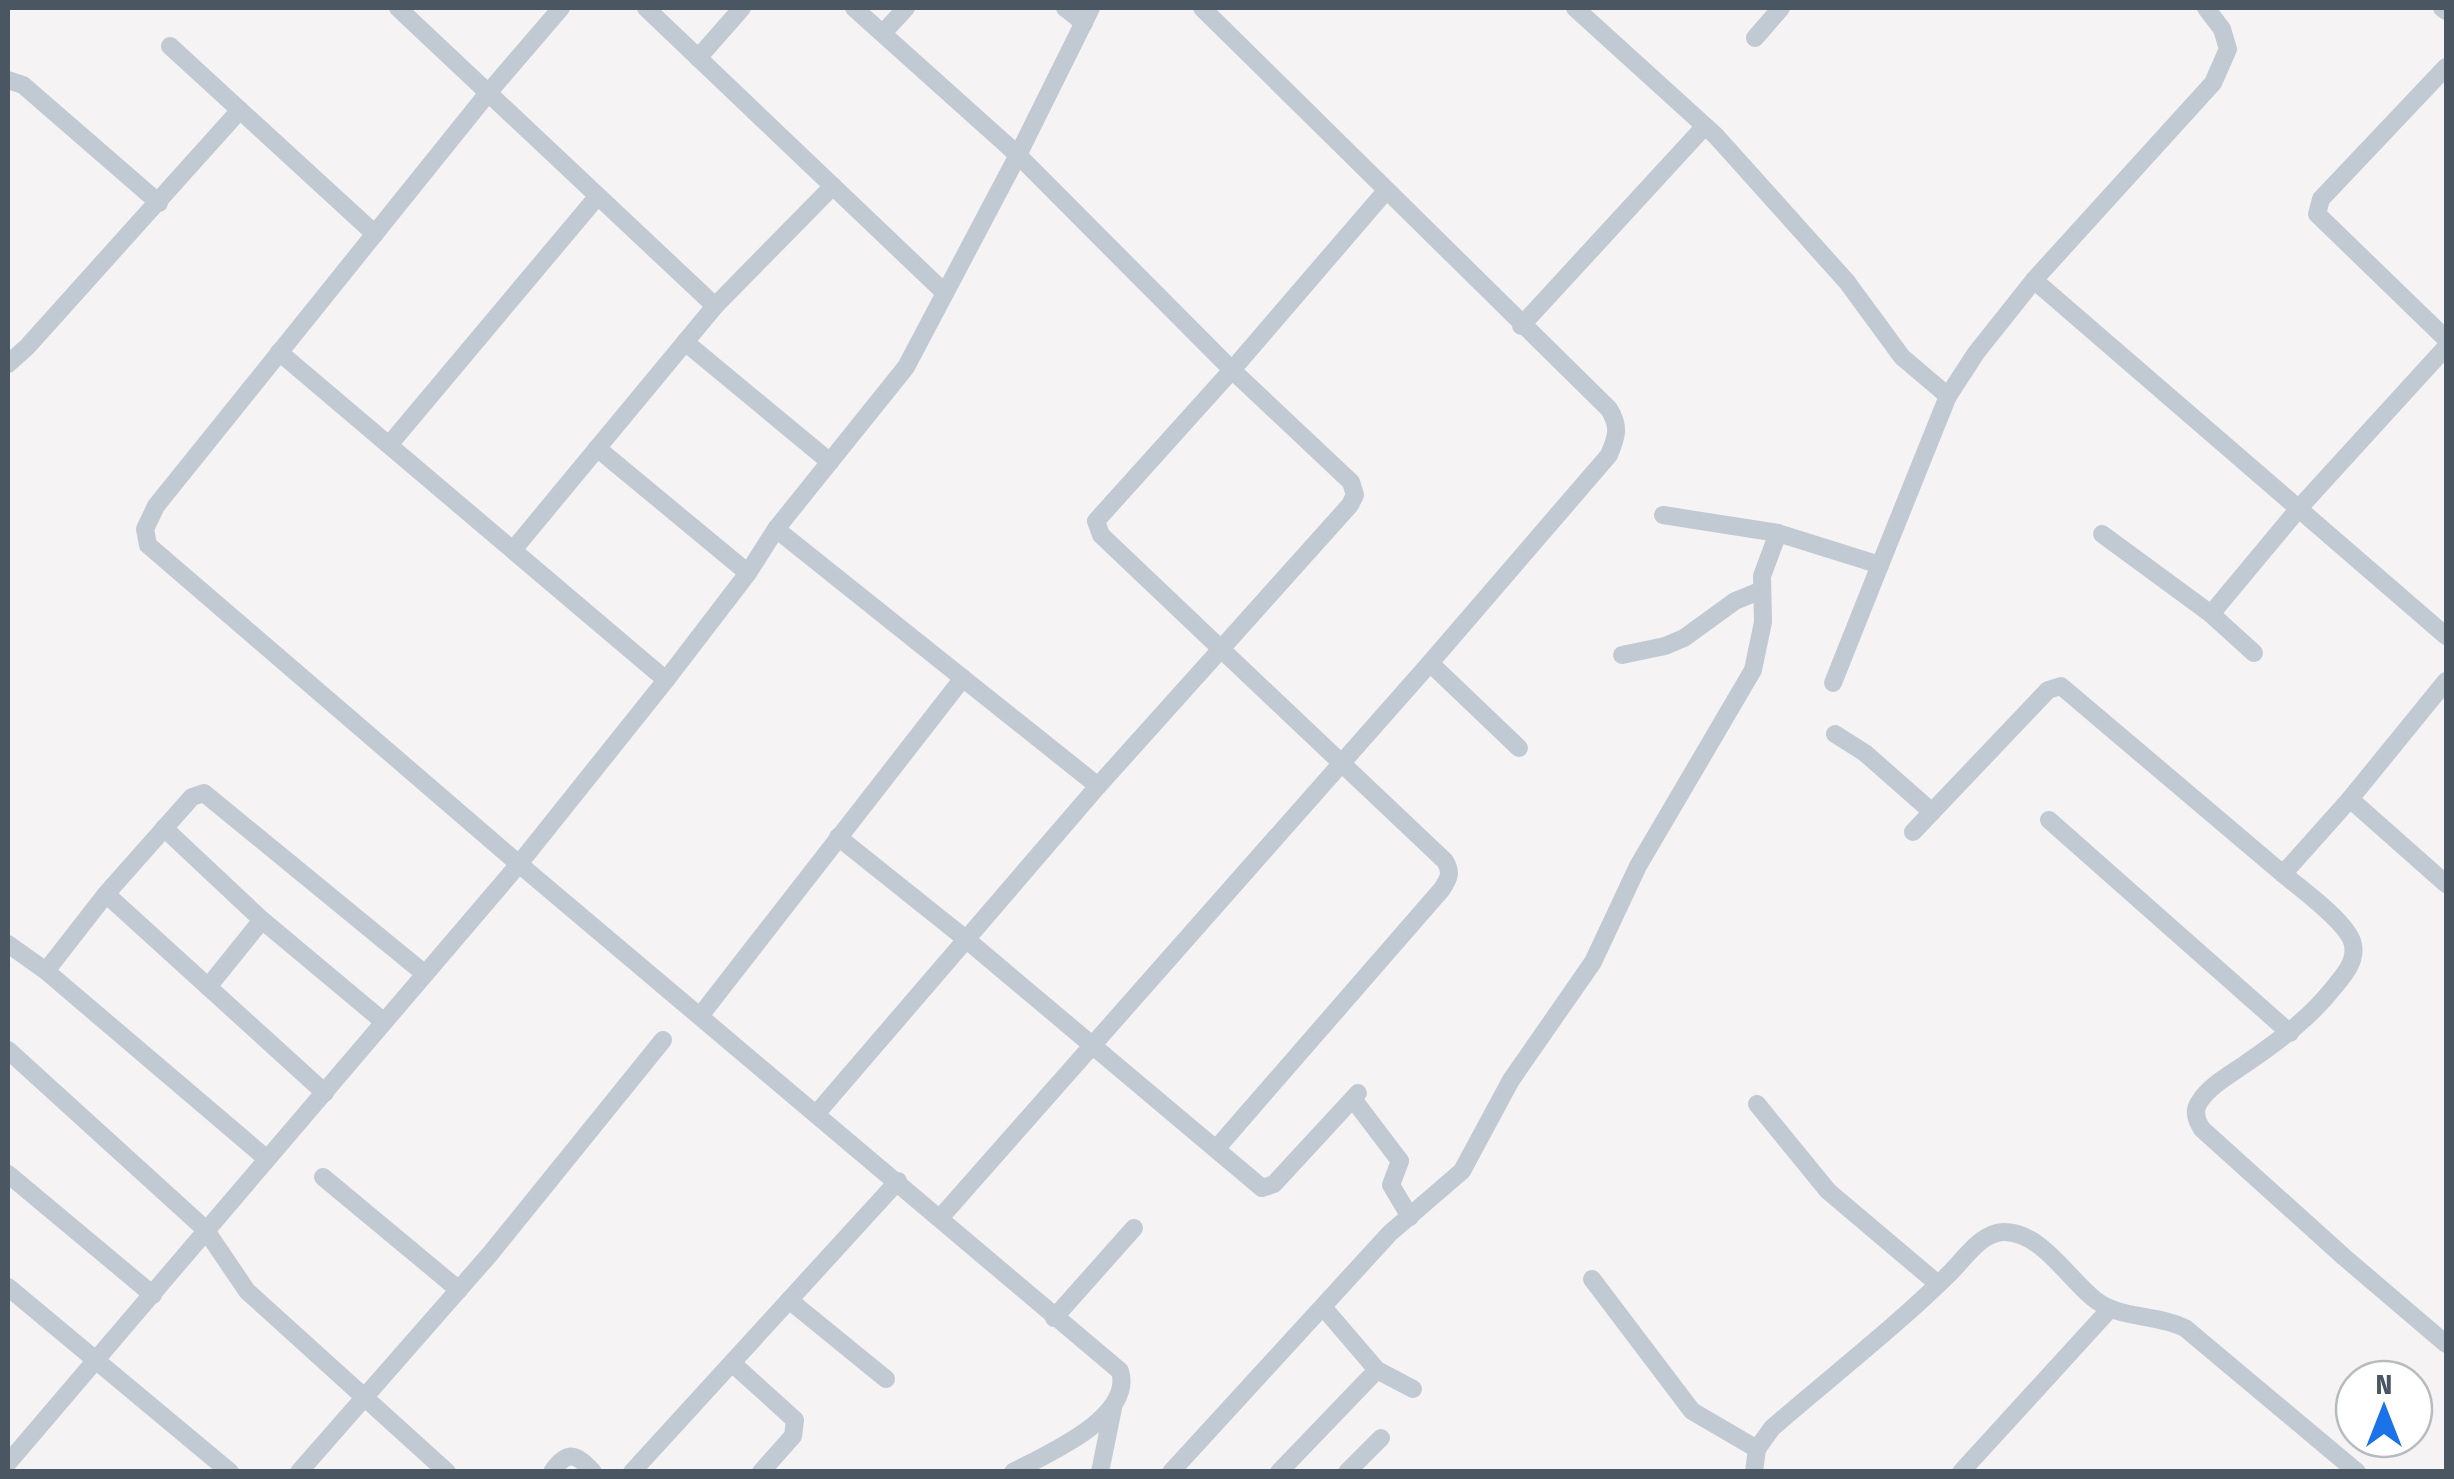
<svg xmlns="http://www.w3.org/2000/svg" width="2454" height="1479" viewBox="0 0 2454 1479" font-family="'Fira Sans Condensed',sans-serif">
<rect width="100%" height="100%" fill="#f5f3f3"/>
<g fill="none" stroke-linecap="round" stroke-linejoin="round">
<g stroke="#c1cad2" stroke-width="18">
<polyline points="398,8 715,306 513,550"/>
<path d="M561,8L488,93L156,506L145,529L148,545L519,864L1120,1371C1134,1417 1047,1454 1013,1472"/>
<polyline points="646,8 945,293"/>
<polyline points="854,8 1018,155 1232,370 1351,482 1355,495 1350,505 1221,649 1101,535 1096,521 1232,370 1385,192"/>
<polyline points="1065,8 1084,23"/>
<polyline points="1575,8 1716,136 1847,282 1902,357 1948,396 1976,353 2034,280 2446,636"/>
<polyline points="2442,8 2446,11"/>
<polyline points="883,33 906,8"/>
<polyline points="1755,38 1781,8"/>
<polyline points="170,46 375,234"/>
<polyline points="698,58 742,8"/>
<polyline points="2446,67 2321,199 2317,214 2446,339"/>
<polyline points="8,80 23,85 159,203"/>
<polyline points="2034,280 2213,83 2228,49 2222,29 2206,8"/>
<polyline points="715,306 833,186"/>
<polyline points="1521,326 1705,126"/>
<polyline points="685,342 830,462"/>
<polyline points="279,352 666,680"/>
<polyline points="8,364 27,347 240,110"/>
<polyline points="389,445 597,197"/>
<polyline points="597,448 748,573"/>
<polyline points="1663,515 1778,533"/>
<path d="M776,529L1098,786L1221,649L1445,861C1452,873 1449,878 1442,889L1216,1149"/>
<polyline points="2102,534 2211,614 2254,653"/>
<polyline points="2211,614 2300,507 2446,347"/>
<polyline points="1622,655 1665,646 1684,638 1735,601 1762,590"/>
<polyline points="1430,663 1519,748"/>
<path d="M2446,681L2350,799L2283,874C2300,888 2350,924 2353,945C2356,961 2345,974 2335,986C2311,1017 2280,1040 2248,1062C2233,1073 2210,1085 2200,1101C2193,1110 2196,1120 2202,1129L2344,1257L2446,1344"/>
<polyline points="1833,683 1880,565"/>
<polyline points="1835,734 1865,753 1932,812"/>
<polyline points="2350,799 2446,884"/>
<polyline points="2049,820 2290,1033"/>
<polyline points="164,828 262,920 384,1022"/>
<polyline points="1913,832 2048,690 2061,686 2283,874"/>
<polyline points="838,837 967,940 1262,1188 1274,1184 1358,1093"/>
<polyline points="106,894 192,797 204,793 425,974"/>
<polyline points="8,944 46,971 267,1159"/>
<polyline points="46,971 106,894 325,1093"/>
<polyline points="208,987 262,920"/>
<polyline points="700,1016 963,678"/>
<polyline points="8,1050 205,1229 247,1291 447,1472"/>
<polyline points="1353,1099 1400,1161 1391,1185 1410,1217"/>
<polyline points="1757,1104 1828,1191 1938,1284"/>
<polyline points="817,1113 1098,786"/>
<polyline points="8,1174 153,1295"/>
<polyline points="323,1177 459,1290"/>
<path d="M940,1218L1430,663L1609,455C1617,436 1620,427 1609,409L1202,8"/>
<polyline points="1592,1279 1692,1411 1757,1449"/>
<polyline points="8,1287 230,1472"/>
<polyline points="789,1300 886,1379"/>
<polyline points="1323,1307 1377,1370 1413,1389"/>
<polyline points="1054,1318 1134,1228"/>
<polyline points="732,1363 795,1420 793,1436 761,1472"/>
<polyline points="8,1463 519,864 666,680 748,573 776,529 906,367 1018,155 1091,8"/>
<polyline points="299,1472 490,1254 663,1040"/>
<path d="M552,1472C567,1450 576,1453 593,1472"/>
<polyline points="632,1472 898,1181"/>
<polyline points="1100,1472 1113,1408"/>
<polyline points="1171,1472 1390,1233 1462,1171 1511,1080 1593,962 1638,866 1753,670 1763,622 1762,576 1778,533 1880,565 1948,396"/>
<polyline points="1279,1472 1377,1370"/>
<polyline points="1347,1472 1381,1438"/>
<path d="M1754,1472L1757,1449L1772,1428C1832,1376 1894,1328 1950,1273C1965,1258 1981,1233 2003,1232C2040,1231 2067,1277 2093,1298C2119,1320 2154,1313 2185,1328L2357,1472"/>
<polyline points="1961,1472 2109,1310"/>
</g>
</g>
<rect width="2454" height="1479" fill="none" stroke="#4a5661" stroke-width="20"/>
<g transform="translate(2384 1409)"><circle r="48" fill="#ffffff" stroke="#b7bbc0" stroke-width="2.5"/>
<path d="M0-8L18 38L0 25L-18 38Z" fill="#1a73e8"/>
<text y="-15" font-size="28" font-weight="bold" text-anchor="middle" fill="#4a5661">N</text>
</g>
</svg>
